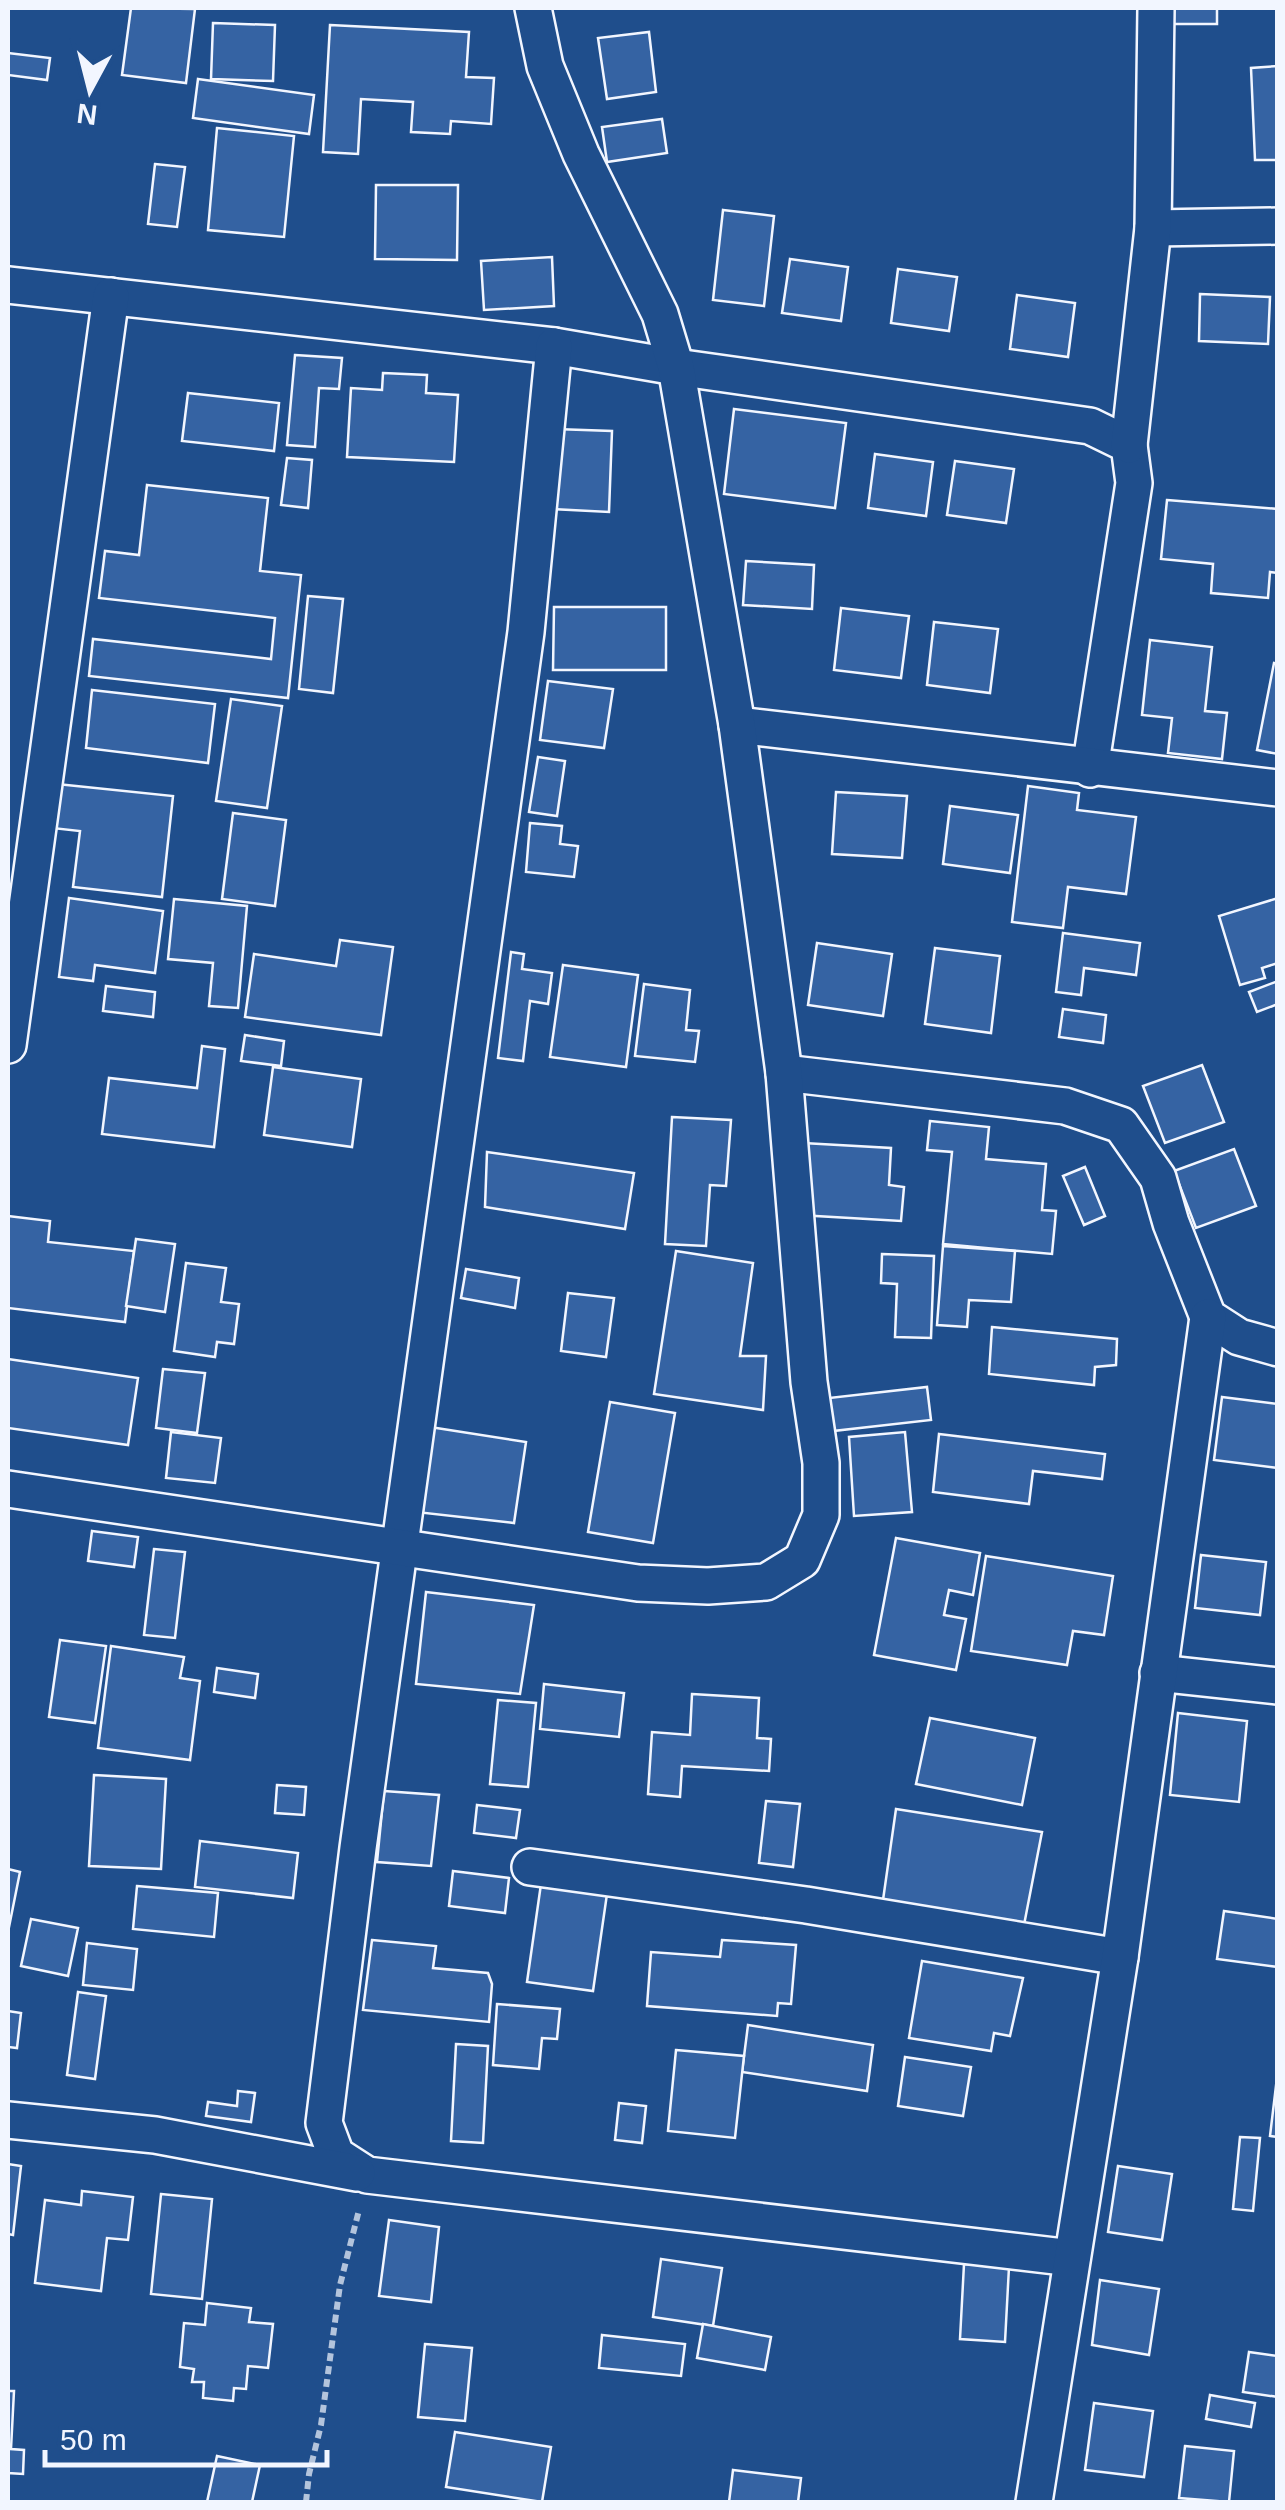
<svg xmlns="http://www.w3.org/2000/svg" width="1285" height="2510" viewBox="0 0 1285 2510" font-family="Arial,sans-serif">
<rect width="100%" height="100%" fill="#1f4e8c"/>
<g fill="#3563a3" stroke="#f2f6ff" stroke-width="2.5">
<polygon points="131,8 195,9 186,83 122,75"/>
<polygon points="1172,8 1217,8 1217,24 1173,24"/>
<polygon points="213,23 275,25 273,81 211,79"/>
<polygon points="330,25 469,32 466,77 494,78 491,124 451,121 450,134 411,132 413,102 361,99 358,154 323,152"/>
<polygon points="649,32 656,92 607,99 598,38"/>
<polygon points="8,53 50,58 47,80 8,75"/>
<polygon points="1278,66 1278,160 1255,160 1251,68"/>
<polygon points="198,79 314,95 309,134 193,118"/>
<polygon points="662,119 667,153 607,162 602,127"/>
<polygon points="217,128 294,136 284,237 208,230"/>
<polygon points="155,164 185,167 177,227 148,224"/>
<polygon points="376,185 458,185 457,260 375,259"/>
<polygon points="723,210 774,216 764,306 713,300"/>
<polygon points="552,257 554,306 484,310 481,261"/>
<polygon points="790,259 848,267 841,321 782,313"/>
<polygon points="898,269 957,277 949,331 891,323"/>
<polygon points="1200,294 1270,297 1268,344 1199,341"/>
<polygon points="1017,295 1075,303 1068,357 1010,349"/>
<polygon points="295,355 342,358 339,389 319,388 315,447 287,445"/>
<polygon points="383,373 427,375 426,393 458,395 454,462 347,457 351,388 382,390"/>
<polygon points="188,393 279,403 274,451 182,441"/>
<polygon points="734,409 846,423 835,508 724,494"/>
<polygon points="555,429 612,431 609,512 552,509"/>
<polygon points="875,454 933,462 926,516 868,508"/>
<polygon points="287,458 312,460 308,508 281,505"/>
<polygon points="955,461 1014,469 1006,523 947,515"/>
<polygon points="147,485 268,498 260,571 301,575 288,698 89,676 93,639 271,659 275,618 99,598 105,551 139,555"/>
<polygon points="1167,500 1278,509 1278,573 1270,572 1268,598 1211,593 1213,564 1161,559"/>
<polygon points="746,561 814,565 812,609 743,605"/>
<polygon points="308,596 343,599 333,693 299,689"/>
<polygon points="554,607 666,607 666,670 553,670"/>
<polygon points="841,608 909,616 901,678 834,670"/>
<polygon points="934,622 998,629 990,693 927,685"/>
<polygon points="1150,640 1212,647 1205,711 1227,713 1222,759 1168,753 1172,718 1142,715"/>
<polygon points="1274,663 1278,664 1278,754 1257,750"/>
<polygon points="548,681 613,689 604,748 540,740"/>
<polygon points="92,690 215,704 208,763 86,748"/>
<polygon points="231,699 282,706 267,808 216,801"/>
<polygon points="538,757 565,761 557,816 529,812"/>
<polygon points="57,784 173,796 162,897 73,887 80,831 52,828"/>
<polygon points="1028,786 1079,793 1077,810 1136,817 1126,894 1068,887 1063,928 1012,922"/>
<polygon points="836,792 907,796 902,858 832,854"/>
<polygon points="950,806 1018,815 1010,873 943,864"/>
<polygon points="233,813 286,820 275,906 222,899"/>
<polygon points="530,823 562,826 560,844 578,846 574,877 526,872"/>
<polygon points="69,898 163,911 155,973 95,965 93,981 59,977"/>
<polygon points="1278,898 1278,963 1262,968 1265,978 1240,985 1219,916"/>
<polygon points="174,899 247,906 238,1008 209,1006 213,963 168,959"/>
<polygon points="1063,933 1140,943 1136,975 1084,968 1081,995 1056,992"/>
<polygon points="340,940 393,947 381,1035 245,1017 254,954 336,966"/>
<polygon points="817,943 892,954 883,1016 808,1005"/>
<polygon points="935,948 1000,956 991,1033 925,1024"/>
<polygon points="511,952 524,954 522,969 552,973 548,1004 530,1001 523,1061 498,1058"/>
<polygon points="563,965 638,975 626,1067 550,1057"/>
<polygon points="1278,981 1278,1004 1257,1012 1249,992"/>
<polygon points="644,984 690,990 686,1030 699,1031 695,1062 635,1056"/>
<polygon points="106,986 155,992 153,1017 103,1011"/>
<polygon points="1063,1009 1106,1015 1103,1043 1059,1037"/>
<polygon points="245,1035 284,1041 281,1066 241,1061"/>
<polygon points="202,1046 225,1049 214,1147 102,1134 109,1078 197,1088"/>
<polygon points="1202,1065 1224,1122 1165,1143 1143,1086"/>
<polygon points="273,1067 361,1079 352,1147 264,1135"/>
<polygon points="672,1117 731,1120 726,1186 710,1185 706,1246 665,1244"/>
<polygon points="930,1121 989,1127 986,1159 1046,1164 1042,1210 1056,1211 1052,1254 943,1244 952,1152 927,1150"/>
<polygon points="803,1143 891,1148 889,1185 904,1187 901,1221 799,1215"/>
<polygon points="1234,1149 1256,1206 1196,1228 1174,1171"/>
<polygon points="487,1152 634,1173 625,1229 485,1207"/>
<polygon points="1085,1167 1105,1216 1084,1225 1063,1176"/>
<polygon points="8,1216 50,1221 48,1242 134,1251 125,1322 8,1308"/>
<polygon points="136,1239 175,1244 165,1312 126,1306"/>
<polygon points="943,1246 1015,1251 1011,1302 969,1300 967,1327 937,1325"/>
<polygon points="676,1251 753,1263 740,1356 766,1356 763,1410 654,1394"/>
<polygon points="882,1254 934,1256 931,1338 895,1337 897,1284 881,1283"/>
<polygon points="186,1263 226,1268 221,1302 239,1304 234,1344 217,1342 215,1357 174,1351"/>
<polygon points="466,1269 519,1278 515,1308 461,1298"/>
<polygon points="568,1293 614,1298 606,1357 561,1351"/>
<polygon points="992,1327 1117,1339 1116,1365 1095,1367 1094,1385 989,1374"/>
<polygon points="8,1359 138,1378 128,1445 8,1428"/>
<polygon points="163,1369 205,1373 197,1433 156,1428"/>
<polygon points="927,1387 931,1420 824,1432 820,1399"/>
<polygon points="1222,1397 1278,1404 1278,1468 1214,1460"/>
<polygon points="610,1402 675,1413 653,1543 588,1532"/>
<polygon points="430,1427 526,1442 514,1523 416,1512"/>
<polygon points="171,1432 221,1438 215,1483 166,1478"/>
<polygon points="905,1432 912,1512 854,1516 849,1437"/>
<polygon points="939,1434 1105,1454 1102,1479 1033,1471 1029,1504 933,1492"/>
<polygon points="92,1531 138,1537 134,1567 88,1561"/>
<polygon points="896,1538 980,1553 973,1595 949,1590 944,1615 966,1619 956,1670 874,1655"/>
<polygon points="154,1549 185,1552 175,1638 144,1635"/>
<polygon points="1201,1555 1266,1562 1260,1615 1195,1608"/>
<polygon points="986,1556 1113,1576 1104,1635 1073,1631 1067,1665 971,1651"/>
<polygon points="426,1592 534,1605 520,1694 416,1684"/>
<polygon points="60,1640 106,1646 95,1723 49,1717"/>
<polygon points="111,1646 184,1657 180,1678 200,1681 190,1760 98,1748"/>
<polygon points="217,1668 258,1674 255,1698 214,1692"/>
<polygon points="544,1684 624,1693 619,1737 540,1729"/>
<polygon points="692,1694 759,1698 757,1738 771,1739 769,1771 682,1766 680,1797 648,1794 652,1732 690,1735"/>
<polygon points="498,1700 536,1703 528,1787 490,1784"/>
<polygon points="1178,1713 1247,1721 1239,1802 1170,1795"/>
<polygon points="930,1718 1035,1738 1022,1805 916,1784"/>
<polygon points="94,1775 166,1779 161,1869 89,1866"/>
<polygon points="277,1785 306,1787 304,1815 275,1813"/>
<polygon points="384,1791 439,1795 431,1866 377,1862"/>
<polygon points="766,1801 800,1804 793,1867 759,1863"/>
<polygon points="477,1805 520,1810 516,1838 474,1833"/>
<polygon points="896,1809 1042,1832 1024,1925 883,1900"/>
<polygon points="200,1841 298,1853 293,1898 195,1887"/>
<polygon points="8,1869 20,1872 8,1932"/>
<polygon points="453,1871 509,1878 505,1913 449,1906"/>
<polygon points="541,1884 607,1894 593,1991 527,1982"/>
<polygon points="137,1886 218,1893 214,1937 133,1929"/>
<polygon points="1224,1911 1278,1919 1278,1967 1217,1959"/>
<polygon points="31,1919 78,1928 68,1976 21,1966"/>
<polygon points="372,1940 436,1946 433,1968 488,1973 492,1984 489,2022 363,2010"/>
<polygon points="722,1940 796,1945 791,2004 778,2003 777,2016 647,2006 651,1952 720,1957"/>
<polygon points="87,1943 137,1949 133,1990 83,1985"/>
<polygon points="922,1961 1023,1978 1010,2036 994,2033 991,2051 909,2038"/>
<polygon points="78,1992 106,1996 95,2079 67,2075"/>
<polygon points="497,2004 560,2009 557,2039 542,2038 539,2069 493,2065"/>
<polygon points="8,2011 21,2013 17,2048 8,2047"/>
<polygon points="748,2025 873,2045 867,2091 742,2072"/>
<polygon points="456,2044 488,2046 483,2143 451,2141"/>
<polygon points="676,2050 744,2056 735,2138 668,2131"/>
<polygon points="905,2057 971,2067 963,2116 898,2106"/>
<polygon points="1278,2069 1278,2137 1270,2136"/>
<polygon points="238,2091 255,2093 251,2122 206,2116 208,2102 237,2106"/>
<polygon points="619,2103 646,2106 642,2143 615,2140"/>
<polygon points="1240,2137 1260,2138 1253,2211 1233,2209"/>
<polygon points="8,2164 21,2166 13,2235 8,2234"/>
<polygon points="1118,2166 1172,2174 1162,2240 1108,2232"/>
<polygon points="82,2191 133,2197 128,2240 107,2238 101,2291 35,2283 45,2200 81,2205"/>
<polygon points="161,2194 212,2199 202,2299 151,2294"/>
<polygon points="389,2220 439,2227 431,2302 379,2296"/>
<polygon points="661,2259 722,2268 713,2326 653,2317"/>
<polygon points="964,2264 1009,2267 1005,2342 960,2339"/>
<polygon points="1100,2280 1159,2289 1149,2355 1092,2345"/>
<polygon points="207,2303 251,2308 249,2322 273,2324 268,2368 248,2366 246,2389 234,2388 233,2401 203,2398 204,2382 192,2382 194,2369 180,2367 184,2323 205,2325"/>
<polygon points="703,2324 771,2337 765,2370 697,2358"/>
<polygon points="602,2335 685,2344 681,2376 599,2368"/>
<polygon points="425,2344 472,2348 465,2421 418,2417"/>
<polygon points="1249,2352 1278,2356 1278,2397 1243,2392"/>
<polygon points="8,2391 14,2391 11,2449 24,2450 23,2474 8,2473"/>
<polygon points="1210,2395 1255,2403 1251,2427 1206,2419"/>
<polygon points="1094,2403 1153,2411 1144,2477 1085,2470"/>
<polygon points="455,2432 551,2447 542,2502 446,2487"/>
<polygon points="1185,2446 1234,2451 1229,2502 1179,2498"/>
<polygon points="217,2456 260,2465 252,2502 207,2502"/>
<polygon points="733,2470 801,2478 798,2502 729,2502"/>
</g>
<g fill="none" stroke-linecap="round" stroke-linejoin="round">
<defs>
<g id="street">
<polyline points="1153,228 1278,226"/>
<polyline points="8,285 554,346 676,367 1090,426 1129,445 1134,483 1090,769"/>
<polyline points="554,346 526,632 358,1848 324,2123 336,2155 367,2175 1072,2258"/>
<polyline points="1129,445 1153,228 1156,8"/>
<polyline points="737,725 1278,788"/>
<polyline points="8,1045 111,296"/>
<polyline points="784,1073 1065,1106 1121,1125 1158,1178 1171,1223 1208,1317 1239,1337 1278,1348"/>
<polyline points="8,1489 638,1583 708,1586 766,1582 802,1560 821,1515 821,1463 809,1382 784,1073 737,725 676,367 660,314 581,154 545,66 533,8"/>
<polyline points="1158,1673 1278,1686"/>
<polyline points="530,1867 806,1905 1120,1957"/>
<polyline points="8,2120 155,2135 357,2173"/>
<polyline points="1034,2502 1120,1957 1208,1317"/>
</g>
</defs>
<use href="#street" stroke="#f2f6ff" stroke-width="40"/>
<polyline stroke="#b3c4dc" stroke-width="6" stroke-dasharray="8 5" stroke-linecap="butt" points="306,2502 309,2474 321,2425 340,2285 359,2210"/>
<use href="#street" stroke="#1f4e8c" stroke-width="35"/>
</g>
<rect width="1285" height="2510" fill="none" stroke="#f2f6ff" stroke-width="20"/>
<g transform="translate(90 90) rotate(187)" stroke="#1f4e8c" stroke-width="8" paint-order="stroke">
<path d="M0-8L18 38L0 25L-18 38Z" fill="#f2f6ff"/>
<text y="-15" font-size="28" font-weight="bold" text-anchor="middle" fill="#f2f6ff">N</text>
</g>
<path d="M45 2450v15h282v-15" fill="none" stroke="#f2f6ff" stroke-width="5"/>
<text x="60" y="2450" font-size="30" fill="#f2f6ff" stroke="#1f4e8c" stroke-width="8" paint-order="stroke">50 m</text>
</svg>
